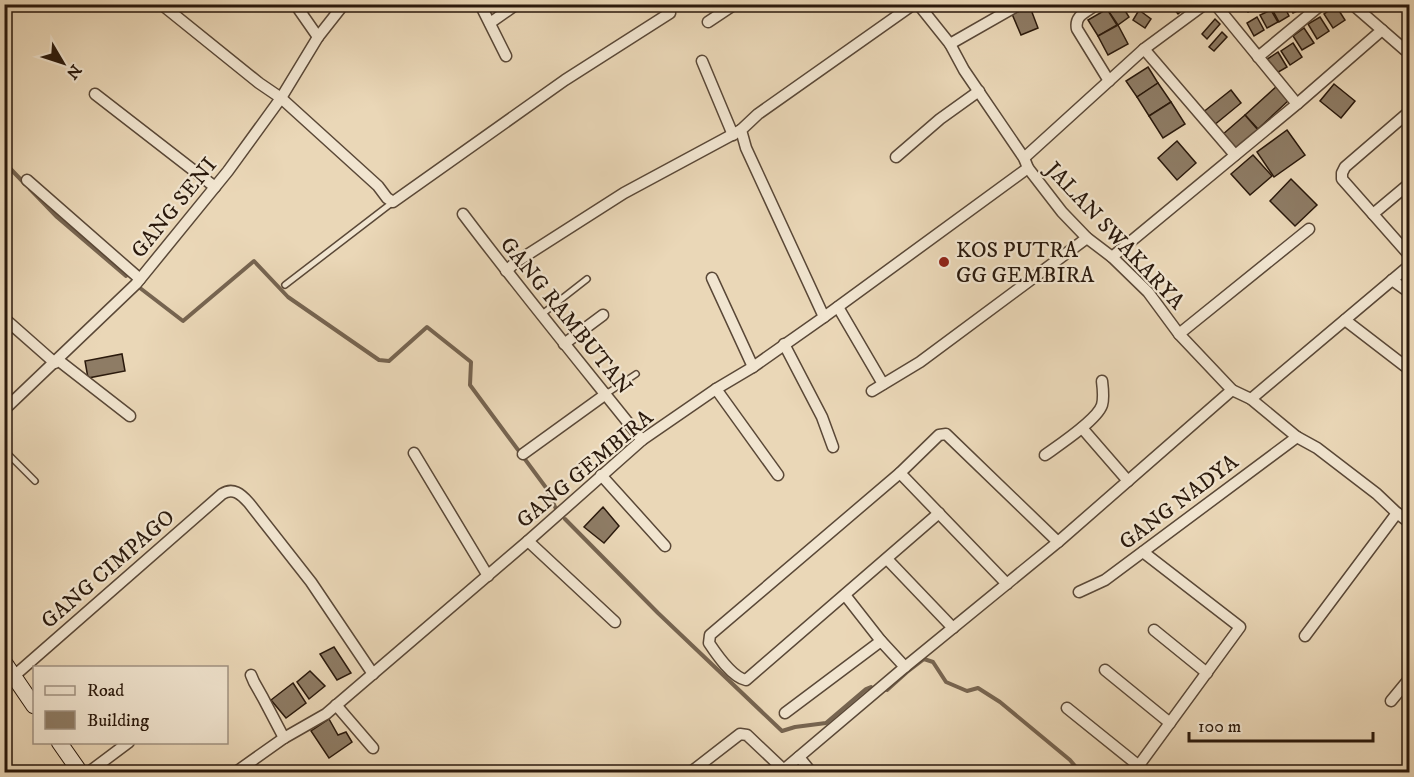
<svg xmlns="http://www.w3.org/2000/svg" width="1414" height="777" viewBox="0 0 1414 777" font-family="'IM FELL DW Pica',serif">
<rect width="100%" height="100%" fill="#ead7b7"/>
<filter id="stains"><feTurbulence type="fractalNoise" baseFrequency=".00333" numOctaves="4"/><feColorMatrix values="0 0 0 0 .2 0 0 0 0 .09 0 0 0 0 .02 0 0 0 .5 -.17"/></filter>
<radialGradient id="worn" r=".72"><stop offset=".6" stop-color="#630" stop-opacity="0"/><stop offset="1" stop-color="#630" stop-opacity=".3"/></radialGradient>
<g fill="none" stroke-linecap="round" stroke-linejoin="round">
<g stroke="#766450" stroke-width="4">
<polyline points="4,162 25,184"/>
<polyline points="30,189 57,217 126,276"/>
<polyline points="140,288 183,321 254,261 288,297 379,360 389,361 427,327 471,362 470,385 547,489 556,509"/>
<polyline points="565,519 658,613 782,731 795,727 826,723 866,689 871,687"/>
<polyline points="887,690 907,672 924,659 933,662 946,682 967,691 978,688 1000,702 1070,760 1080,772"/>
</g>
</g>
<g fill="#8e7c65" stroke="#2a190c" stroke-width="1.5">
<polygon points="1114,4 1121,4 1129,17 1118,25 1107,9"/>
<polygon points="1170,4 1184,4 1186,7 1178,14"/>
<polygon points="1243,4 1257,4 1258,6 1248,12"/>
<polygon points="1281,4 1283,4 1289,16 1279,22 1272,9"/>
<polygon points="1288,4 1302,4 1304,8 1293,13"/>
<polygon points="1393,4 1410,4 1410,7 1405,13"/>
<polygon points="1336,6 1345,20 1333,28 1324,14"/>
<polygon points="1030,7 1038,28 1021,35 1012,14"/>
<polygon points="1107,9 1117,25 1098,36 1088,20"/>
<polygon points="1139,10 1151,19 1145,28 1133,20"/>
<polygon points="1271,10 1278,22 1267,28 1260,15"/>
<polygon points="1257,17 1264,30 1254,36 1247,23"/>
<polygon points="1320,17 1329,31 1317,39 1308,24"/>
<polygon points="1215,19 1220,24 1207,39 1202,34"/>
<polygon points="1118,25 1128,44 1108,55 1098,36"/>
<polygon points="1304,28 1314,43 1302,50 1293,36"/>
<polygon points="1222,32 1227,37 1214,51 1209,47"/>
<polygon points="1293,43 1302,57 1290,65 1281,51"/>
<polygon points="1278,52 1287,67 1275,74 1266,60"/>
<polygon points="1148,67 1158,83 1137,97 1126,81"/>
<polygon points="1158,83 1171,102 1149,116 1137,97"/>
<polygon points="1334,84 1355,101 1341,118 1320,101"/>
<polygon points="1277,86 1289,100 1258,129 1245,115"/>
<polygon points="1231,90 1241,103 1213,126 1202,113"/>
<polygon points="1171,102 1185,124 1163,138 1149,116"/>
<polygon points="1245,115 1258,130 1235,150 1222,135"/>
<polygon points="1287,130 1305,155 1274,177 1257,152"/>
<polygon points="1177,141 1196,163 1177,180 1158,158"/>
<polygon points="1253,155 1272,176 1250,195 1231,174"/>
<polygon points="1291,179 1317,205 1295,226 1270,201"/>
<polygon points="122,354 125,371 88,378 85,361"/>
<polygon points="603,507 619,526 604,543 584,527"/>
<polygon points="334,647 351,673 337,680 320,654"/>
<polygon points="310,671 325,686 309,699 297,682"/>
<polygon points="293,683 306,703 286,718 271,700"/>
<polygon points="329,719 338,735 346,732 352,742 329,758 311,731"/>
</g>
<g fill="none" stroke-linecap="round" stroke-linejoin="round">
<defs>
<g id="service">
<polyline points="285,285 393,202"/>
<polyline points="541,315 587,279"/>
<polyline points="606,394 636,374"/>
<polyline points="4,450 35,481"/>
</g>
<g id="minor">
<polyline points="161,4 259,83 281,98 378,186 387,198 393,202 565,80 670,13"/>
<polyline points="295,4 318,37"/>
<polyline points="480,4 506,56"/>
<polyline points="918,4 950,44 964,70 1024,158 1028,168 1062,212 1087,238 1112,257 1148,292 1179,334 1232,390 1251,399 1297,437 1317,448 1377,494 1397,513 1410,523"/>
<path d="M1097,4C1087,12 1074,15 1077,29L1109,81"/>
<polyline points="1215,4 1297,104"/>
<polyline points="708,22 735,4"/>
<polyline points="490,23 517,4"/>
<polyline points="1382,30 1405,50"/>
<polyline points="950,44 1020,4"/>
<polyline points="1144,49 1235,155"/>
<polyline points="1258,57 1322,4"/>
<polyline points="702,61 733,135"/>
<polyline points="95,94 215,187"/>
<polyline points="1410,111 1345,167 1342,173 1342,179 1410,256"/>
<polyline points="896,157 940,119 979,91"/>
<polyline points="1024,158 1144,49 1205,4"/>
<polyline points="27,180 140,279"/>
<path d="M463,214C521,291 582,365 642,440"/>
<polyline points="1373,214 1410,183"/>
<polyline points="1112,257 1297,104 1382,30 1352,4"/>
<polyline points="506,271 516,262 624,193 741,130"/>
<polyline points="712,278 753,367"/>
<polyline points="1392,280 1410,293"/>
<polyline points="838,307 883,384"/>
<polyline points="824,317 746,148 741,130 758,114 914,4"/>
<polyline points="4,318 55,363"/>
<polyline points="1345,320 1410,370"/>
<polyline points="1179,334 1309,229"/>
<polyline points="564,344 603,315"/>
<polyline points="784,344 822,417 833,447"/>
<polyline points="58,360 130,416"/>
<polyline points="716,389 778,475"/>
<polyline points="872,391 920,362 1087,238"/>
<polyline points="1251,399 1410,265"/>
<polyline points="4,410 136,284 228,171 281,98 318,37 344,4"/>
<polyline points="1082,428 1128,481"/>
<polyline points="414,453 488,576"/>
<polyline points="523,454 606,394"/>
<path d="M1045,455C1059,445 1097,420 1102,405C1104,398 1103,389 1102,381"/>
<polyline points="900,473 1007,584"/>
<polyline points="601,475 665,546"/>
<path d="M939,513L746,680C732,677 717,655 709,643L710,635L900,473L939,435L946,434L1058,542"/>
<polyline points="528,541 615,622"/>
<polyline points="887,559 953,628"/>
<polyline points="1079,592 1105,580 1297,437"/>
<polyline points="845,595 881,641"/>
<polyline points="1154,630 1207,673"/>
<polyline points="1305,636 1397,513"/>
<polyline points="1105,670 1170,723"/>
<polyline points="251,675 254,682 263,698 284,738"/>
<path d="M14,676L222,494C233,487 241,494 249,503L311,582L373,674"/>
<polyline points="1391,701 1410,678"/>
<polyline points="336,705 373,748"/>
<polyline points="1067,708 1139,766"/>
<polyline points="785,713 881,641 905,667"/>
<polyline points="799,757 811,772"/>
<polyline points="89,772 129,742"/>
<polyline points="236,772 284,738 326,714 528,541 642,440 716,389 753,367 824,317 1028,168"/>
<polyline points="691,772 740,734 747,735 784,770"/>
<polyline points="781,772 905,667 1058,542 1232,390"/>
<polyline points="1134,772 1240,627 1143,552"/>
</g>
<g id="secondary">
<polyline points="4,662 34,706"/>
<polyline points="59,742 80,772"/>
</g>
</defs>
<use href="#service" stroke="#5a4837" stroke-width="8"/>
<use href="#minor" stroke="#5a4837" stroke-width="13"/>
<use href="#secondary" stroke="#2a190c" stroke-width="17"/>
<use href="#service" stroke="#f1e5d0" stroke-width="5"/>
<use href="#minor" stroke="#f1e5d0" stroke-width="10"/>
<use href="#secondary" stroke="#f1e5d0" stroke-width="15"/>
</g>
<circle fill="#8f2418" stroke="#f1e5d0" stroke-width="2" cx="944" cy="262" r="6"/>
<g text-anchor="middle" stroke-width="4.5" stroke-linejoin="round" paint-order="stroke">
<g font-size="22" fill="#2a190c" stroke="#f1e5d0">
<text transform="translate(173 207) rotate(-51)" y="8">GANG SENI</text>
<text transform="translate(1116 235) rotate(47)" y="8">JALAN SWAKARYA</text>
<text transform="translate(567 315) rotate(51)" y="8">GANG RAMBUTAN</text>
<text transform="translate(584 468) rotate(-40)" y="8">GANG GEMBIRA</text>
<text transform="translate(1178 501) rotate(-37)" y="8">GANG NADYA</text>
<text transform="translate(107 568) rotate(-41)" y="8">GANG CIMPAGO</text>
</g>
<g font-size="22" fill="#2a190c" stroke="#f1e5d0" text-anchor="start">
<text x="956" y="257">KOS PUTRA<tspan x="956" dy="25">GG GEMBIRA</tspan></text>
</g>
</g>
<rect width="1414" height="777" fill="none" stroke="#ead7b7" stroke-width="24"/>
<rect x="6" y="6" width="1402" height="765" fill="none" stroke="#2a190c" stroke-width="3"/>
<rect x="12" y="12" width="1390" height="753" fill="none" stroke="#2a190c" stroke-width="1.5"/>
<rect x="33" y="666" width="195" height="78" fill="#f1e5d0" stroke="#a19382" stroke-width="1.5"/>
<rect x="45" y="686" width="30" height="9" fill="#f1e5d0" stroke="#a19382" stroke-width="1.5"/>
<text x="87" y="696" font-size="18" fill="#2a190c">Road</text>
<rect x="45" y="711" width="30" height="18" fill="#8e7c65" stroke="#a19382" stroke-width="1.5"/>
<text x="87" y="726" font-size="18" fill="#2a190c">Building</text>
<g transform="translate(63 63) rotate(129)" stroke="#f1e5d0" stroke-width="4.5" paint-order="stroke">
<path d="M0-4.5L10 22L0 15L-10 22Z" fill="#2a190c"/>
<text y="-9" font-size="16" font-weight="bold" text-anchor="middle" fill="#2a190c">N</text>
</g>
<path d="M1189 732v9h184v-9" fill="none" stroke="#2a190c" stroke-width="3"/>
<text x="1198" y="732" font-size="18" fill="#2a190c" stroke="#f1e5d0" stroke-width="4.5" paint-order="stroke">100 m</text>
<rect width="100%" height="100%" filter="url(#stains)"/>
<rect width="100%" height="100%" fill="url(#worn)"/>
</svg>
